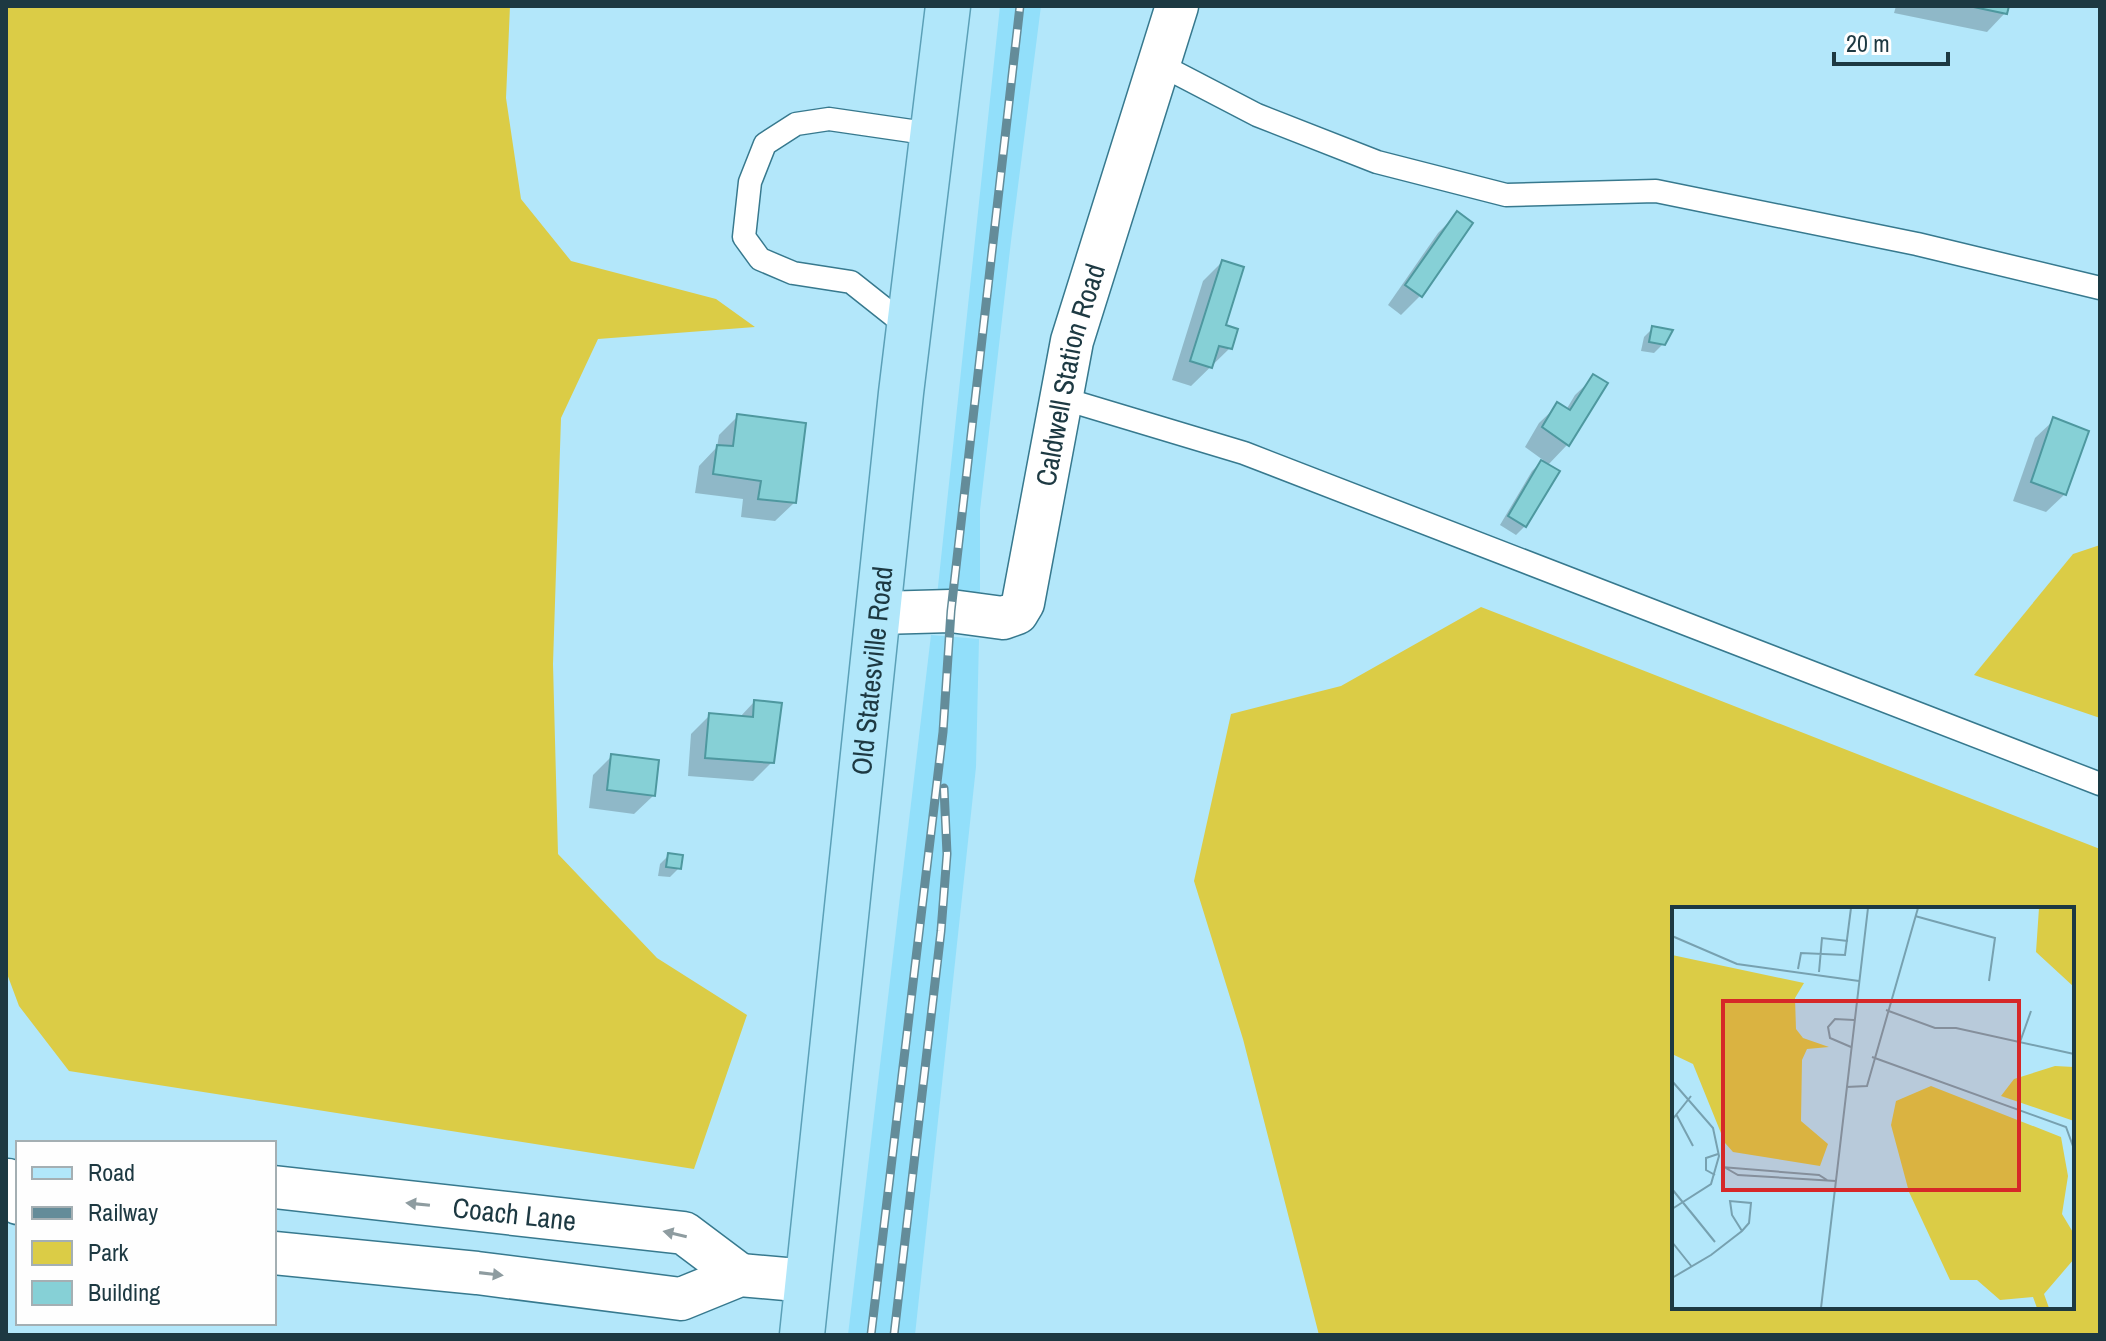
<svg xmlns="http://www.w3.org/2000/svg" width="2106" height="1341" viewBox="0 0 2106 1341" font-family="'Archivo Narrow',sans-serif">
<rect width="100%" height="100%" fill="#b3e7fa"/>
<g fill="#92dffa">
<polygon points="1000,6 1041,6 1011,241 980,510 980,599 937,596"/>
<polygon points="931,635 979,639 976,767 915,1335 848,1335"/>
</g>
<g fill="#dbcc46" fill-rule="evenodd">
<polygon points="6,6 510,6 506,98 521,199 571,261 716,299 755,327 598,339 561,418 553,664 558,854 657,958 747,1015 694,1169 69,1071 19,1006 6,971"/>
<polygon points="2100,545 2100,718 1974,675 2073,554"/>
<path d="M1481,607L2100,849V1335H1319L1243,1039L1194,881L1231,714L1341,686ZM1674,909H2072V1307H1674Z"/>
</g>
<g fill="#0003">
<polygon points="1896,6 2007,6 2005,13 1987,32 1894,13"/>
<polygon points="1457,214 1471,224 1420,296 1401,315 1388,305 1438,233"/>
<polygon points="1222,262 1223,326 1230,348 1191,386 1172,380 1203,281"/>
<polygon points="1653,328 1663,344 1654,353 1641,351 1644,337"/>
<polygon points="1594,377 1605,384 1567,445 1547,466 1525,526 1516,535 1500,525 1532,471 1543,460 1525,447 1539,423 1558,405 1566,410 1575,395"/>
<polygon points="738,416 794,503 775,521 741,517 743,499 695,493 699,466 717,447 719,435"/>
<polygon points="2054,420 2065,494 2046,512 2013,501 2035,438"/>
<polygon points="754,702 772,762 753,781 688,776 691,734 710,715 739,718"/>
<polygon points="612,756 653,796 634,814 589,808 593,775"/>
<polygon points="669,855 679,868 670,877 658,876 660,864"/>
</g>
<g fill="#86d0d6" stroke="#4e989f" stroke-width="2">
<polygon points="1969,6 2009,6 2007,14"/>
<polygon points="1457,211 1473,223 1422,297 1405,285"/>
<polygon points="1222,260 1244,267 1226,325 1238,329 1232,349 1219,346 1212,368 1190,361"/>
<polygon points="1652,326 1673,330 1665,345 1649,342"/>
<polygon points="1593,374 1608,383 1569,446 1542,427 1557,402 1570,410"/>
<polygon points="737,414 806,423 796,503 758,499 761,481 713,474 717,445 733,446"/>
<polygon points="2053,417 2089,431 2066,495 2031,482"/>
<polygon points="1541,460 1560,471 1526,527 1508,516"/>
<polygon points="754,700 782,703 774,763 705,758 709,713 753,717"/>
<polygon points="611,754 659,760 655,796 607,790"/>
<polygon points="668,853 683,855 681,869 666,867"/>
</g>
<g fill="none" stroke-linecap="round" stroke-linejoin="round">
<defs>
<g id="service">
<polyline points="1159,64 1257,115 1377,162 1506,195 1656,191 1917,244 2100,288"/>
<polyline points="909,328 851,282 793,273 760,259 744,237 750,182 765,144 796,124 829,119 932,134"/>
<polyline points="1061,398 1244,453 2100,784"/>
</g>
<g id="minor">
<path id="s1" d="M879,613L951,611L1003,618L1017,613L1023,603L1072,341L1177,6"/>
<polyline points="8,1180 18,1203"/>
<path id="s2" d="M274,1187L684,1233L740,1275"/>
<polyline points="274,1253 477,1273 681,1299 740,1275 808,1281"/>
</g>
<g id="primary">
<path id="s3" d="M802,1335L901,393L948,6"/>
</g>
</defs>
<use href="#service" stroke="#37798e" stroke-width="25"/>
<use href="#minor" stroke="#37798e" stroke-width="45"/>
<use href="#primary" stroke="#5ba0b7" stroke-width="47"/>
<use href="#service" stroke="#fff" stroke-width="22"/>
<use href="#minor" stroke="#fff" stroke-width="42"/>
<use href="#primary" stroke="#b1e7fa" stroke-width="44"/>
<defs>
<g id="rail">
<polyline points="871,1335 943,732 951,611 1020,6"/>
<polyline points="894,1335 941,931 947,854 944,788"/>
</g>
</defs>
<use href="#rail" stroke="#648c99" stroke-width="9"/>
<use href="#rail" stroke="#fefefe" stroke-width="6" stroke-dasharray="18" stroke-linecap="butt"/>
</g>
<defs><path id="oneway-solid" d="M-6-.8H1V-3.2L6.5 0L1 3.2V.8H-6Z" transform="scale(2)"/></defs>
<g fill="#8e9ca0">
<use href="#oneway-solid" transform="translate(418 1204) rotate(-174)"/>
<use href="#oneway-solid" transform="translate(675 1234) rotate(-167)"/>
<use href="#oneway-solid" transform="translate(491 1274) rotate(7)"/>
</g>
<g text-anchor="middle" stroke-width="6" stroke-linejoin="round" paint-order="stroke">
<g font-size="28" fill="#1d3942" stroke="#fefefe">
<text dy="10" stroke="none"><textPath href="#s1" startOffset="384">Caldwell Station Road</textPath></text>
<text dy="10" stroke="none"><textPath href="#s3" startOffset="668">Old Statesville Road</textPath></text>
<text dy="10" stroke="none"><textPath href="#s2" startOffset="242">Coach Lane</textPath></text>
</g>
</g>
<g transform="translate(1672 907)">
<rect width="402" height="402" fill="#b3e7fa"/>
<path d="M367,1H402V80L364,45ZM0,48L132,76L123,91L124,122L131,131L157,140L135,142L130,153L129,214L156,237L148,259L61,245L53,236L21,157L0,147ZM383,159L402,160V214L329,189L342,172ZM259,179L389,230L396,269L390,307L402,327V352L372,387L377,401H365L361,390L328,393L305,373H278L237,285L219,218L224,194Z" fill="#dbcc46"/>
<path fill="none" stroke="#77a1b0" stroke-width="2" d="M243,9L323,31L317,74M0,29L65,57L187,74M126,62L129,46L173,48L179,1M147,65L150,31L176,34M214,103L263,121H284L402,147M348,135L359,104M179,140L158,131L156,120L163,112L182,113M200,150L394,220L402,242M0,174L41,221L47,249L39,277L0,302M174,180L195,179L246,1M4,207L21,239M0,213L19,189M49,260L147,268L155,273M52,260L66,268L164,274M43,268L34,263V251L46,247M0,282L43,335M18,304L43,335M0,335L20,360M0,371L39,348L70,324L77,316L79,296L58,294L60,308L70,324M149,401L196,1"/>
<path fill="#d62828" fill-opacity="0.15" stroke="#d62828" stroke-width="4" d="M51,94H347V283H51Z"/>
<rect width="402" height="402" fill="none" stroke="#1d3942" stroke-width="4"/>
</g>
<rect width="2106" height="1341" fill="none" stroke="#1d3942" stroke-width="16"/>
<rect x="16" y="1141" width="260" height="184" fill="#fefefe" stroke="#a4afb3" stroke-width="2"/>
<rect x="32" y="1167" width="40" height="12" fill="#b1e7fa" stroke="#a4afb3" stroke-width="2"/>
<text x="88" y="1181" font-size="24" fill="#1d3942">Road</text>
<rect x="32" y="1207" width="40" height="12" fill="#648c99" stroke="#a4afb3" stroke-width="2"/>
<text x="88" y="1221" font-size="24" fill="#1d3942">Railway</text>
<rect x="32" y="1241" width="40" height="24" fill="#dbcc46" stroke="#a4afb3" stroke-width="2"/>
<text x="88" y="1261" font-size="24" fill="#1d3942">Park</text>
<rect x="32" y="1281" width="40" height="24" fill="#86d0d6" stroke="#a4afb3" stroke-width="2"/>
<text x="88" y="1301" font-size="24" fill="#1d3942">Building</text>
<path d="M1834 52v12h114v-12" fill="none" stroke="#1d3942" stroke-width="4"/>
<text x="1846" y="52" font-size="24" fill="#1d3942" stroke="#fefefe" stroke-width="6" paint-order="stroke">20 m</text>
</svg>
